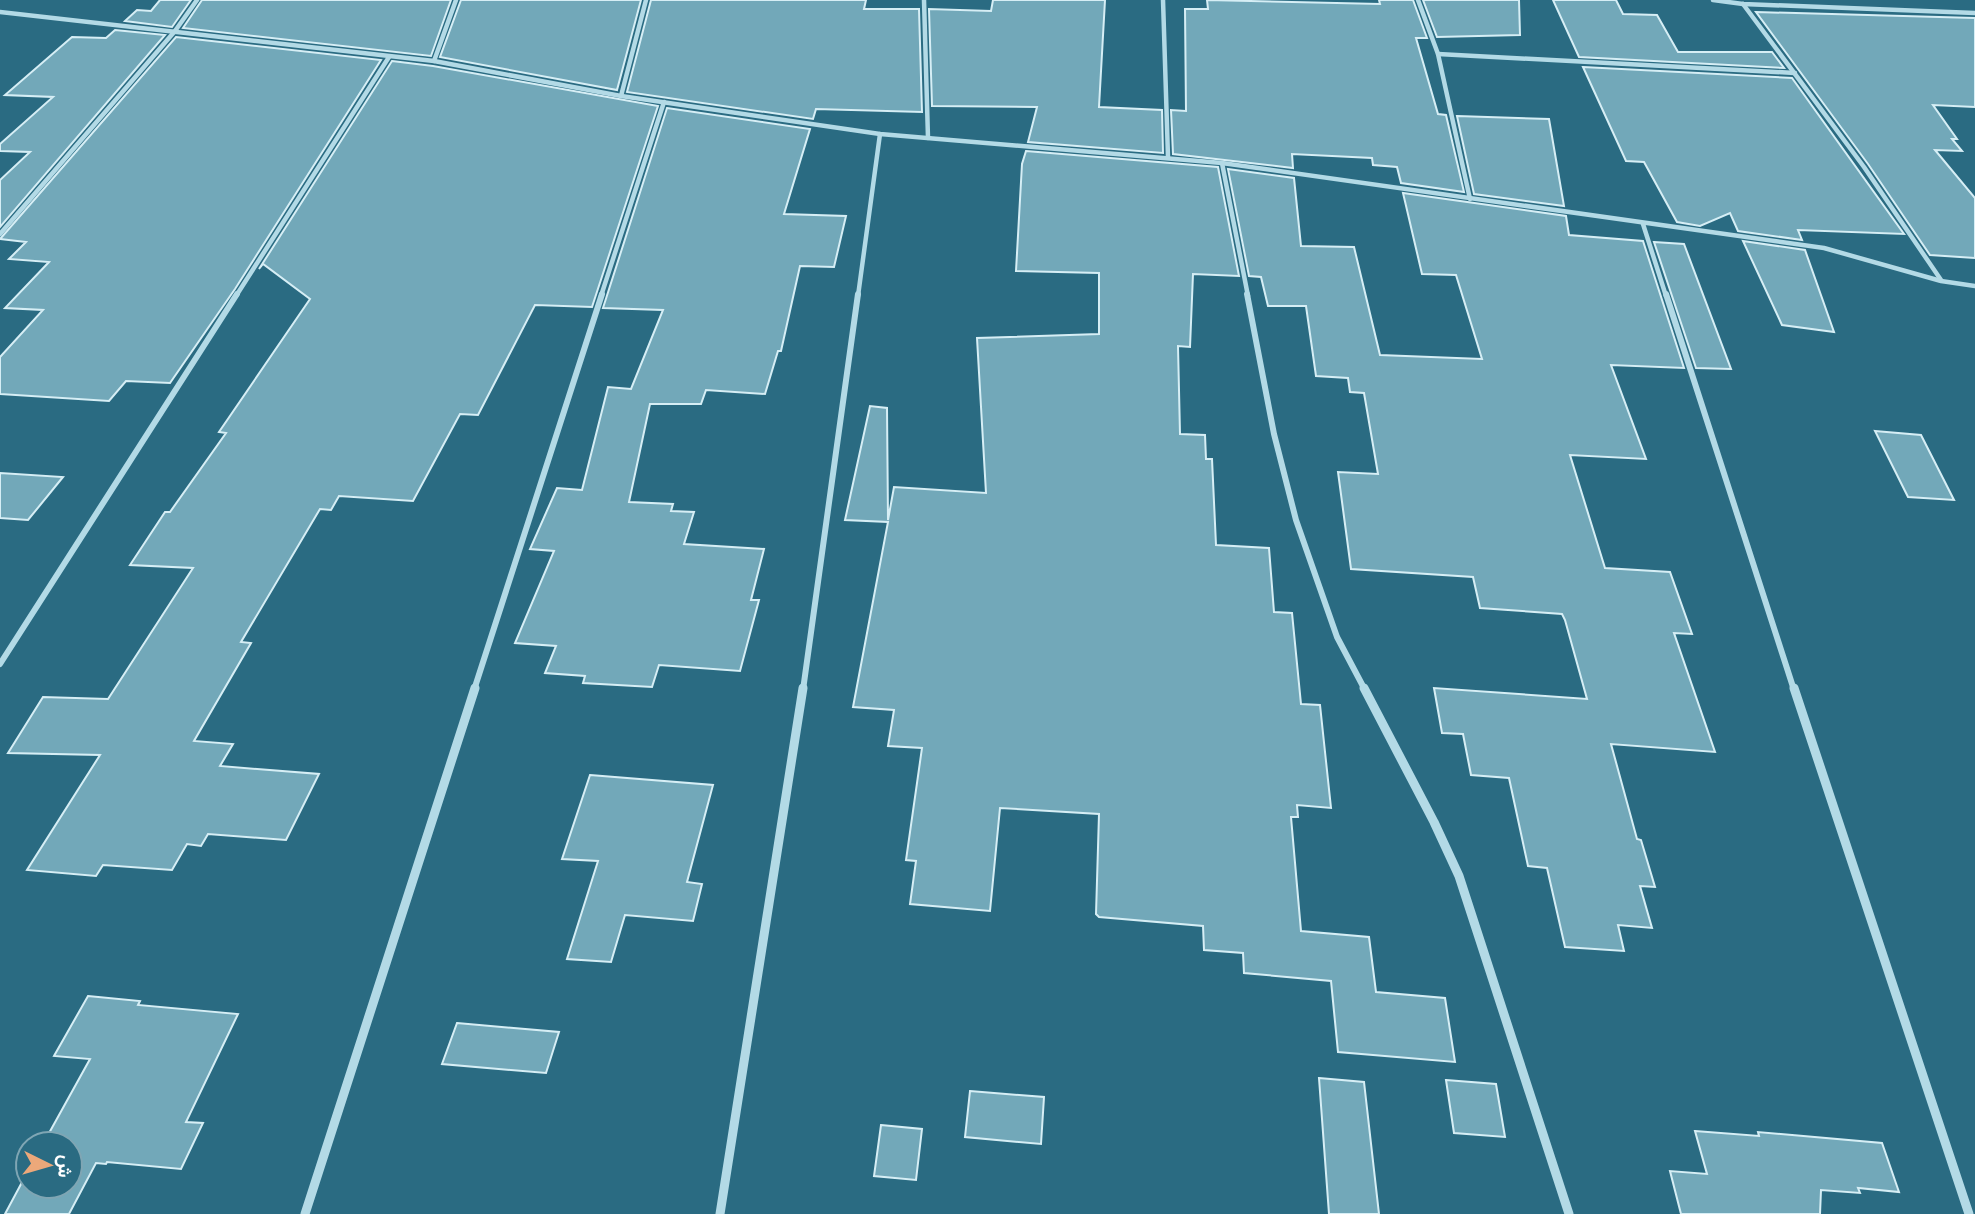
<svg xmlns="http://www.w3.org/2000/svg" width="1975" height="1214" viewBox="0 0 1975 1214" font-family="Montserrat,Vazirmatn,sans-serif">
<rect width="100%" height="100%" fill="#2a6b82"/>
<g fill="#72a8b9" stroke="#d6eef5" stroke-width="2">
<polygon points="160,0 191,0 172,27 125,21 137,10 151,11"/>
<polygon points="202,0 451,0 431,56 183,28"/>
<polygon points="461,0 641,0 617,90 440,57"/>
<polygon points="651,0 866,0 864,9 919,9 922,112 816,109 813,119 627,92"/>
<polygon points="993,0 1105,0 1099,107 1162,110 1163,153 1028,142 1037,107 932,106 929,9 991,11"/>
<polygon points="1207,0 1380,4 1379,0 1413,0 1427,38 1416,38 1438,114 1446,115 1464,192 1401,183 1397,167 1373,165 1372,158 1292,154 1293,168 1173,154 1171,110 1186,111 1185,9 1208,9"/>
<polygon points="1423,0 1519,0 1520,35 1437,37"/>
<polygon points="1553,0 1616,0 1623,14 1657,15 1678,52 1772,52 1784,68 1579,57"/>
<polygon points="1756,12 1975,18 1975,107 1933,105 1957,139 1952,139 1962,151 1935,150 1975,198 1975,258 1930,255 1868,164"/>
<polygon points="115,30 165,35 0,227 0,180 30,152 0,151 0,144 53,97 5,95 72,37 106,38"/>
<polygon points="176,37 381,60 235,289 170,383 126,381 109,401 0,394 0,357 43,310 5,308 49,262 9,259 26,242 0,239"/>
<polygon points="392,61 433,66 658,106 592,307 535,305 478,415 460,414 413,501 339,496 331,510 320,509 241,642 251,643 194,741 233,744 220,766 319,774 286,840 208,834 201,846 187,844 172,870 103,865 96,876 27,870 100,755 8,753 43,697 108,699 193,568 130,565 165,512 170,512 226,433 219,432 310,299 263,264 259,269"/>
<polygon points="1583,67 1792,78 1904,234 1798,230 1802,240 1738,231 1730,213 1700,226 1677,222 1644,162 1626,161"/>
<polygon points="667,108 810,129 784,214 846,216 834,267 800,266 781,351 778,351 765,394 706,390 701,404 650,404 629,502 673,504 671,511 694,512 684,544 764,549 751,600 759,600 740,671 659,665 652,687 583,683 585,676 545,673 556,646 515,643 554,551 530,549 557,488 582,490 608,387 631,389 663,310 603,308"/>
<polygon points="1457,116 1549,119 1564,206 1474,194"/>
<polygon points="1026,151 1218,167 1239,276 1193,274 1190,347 1178,346 1180,434 1205,435 1206,459 1212,459 1216,545 1269,548 1274,612 1292,613 1301,704 1320,705 1331,808 1297,805 1298,817 1291,817 1301,931 1369,937 1376,992 1445,998 1455,1062 1338,1052 1331,981 1244,973 1243,953 1204,950 1203,926 1099,917 1096,914 1099,814 1000,808 990,911 910,904 916,861 906,860 922,748 888,746 894,710 853,707 888,522 845,520 870,406 887,408 888,520 894,487 986,493 977,338 1099,334 1099,273 1016,271 1022,164"/>
<polygon points="1228,169 1294,178 1301,246 1354,247 1380,355 1482,359 1456,275 1422,274 1403,193 1566,216 1569,235 1643,241 1684,368 1611,365 1646,459 1570,455 1605,568 1670,572 1692,634 1674,633 1715,752 1611,744 1637,839 1641,840 1655,887 1640,886 1652,928 1618,925 1624,951 1565,947 1547,868 1528,866 1509,778 1471,775 1463,734 1442,733 1434,688 1587,699 1565,620 1562,614 1480,608 1473,577 1351,569 1338,472 1378,474 1364,393 1350,392 1348,378 1316,376 1306,306 1268,306 1261,277 1249,276"/>
<polygon points="1743,241 1805,250 1834,332 1782,325"/>
<polygon points="1654,242 1684,244 1731,369 1696,368"/>
<polygon points="1875,431 1921,435 1954,500 1908,497"/>
<polygon points="0,473 63,477 28,520 0,518"/>
<polygon points="590,775 713,785 687,882 702,884 693,921 625,915 611,962 567,959 598,861 562,859"/>
<polygon points="88,996 140,1001 138,1005 238,1014 186,1122 203,1123 181,1169 107,1162 106,1164 96,1163 69,1214 5,1214 28,1171 28,1186 70,1186 70,1144 43,1144 90,1059 54,1056"/>
<polygon points="457,1023 559,1032 546,1073 442,1064"/>
<polygon points="1319,1078 1364,1082 1379,1214 1329,1214"/>
<polygon points="1446,1080 1496,1084 1505,1137 1454,1133"/>
<polygon points="970,1091 1044,1097 1041,1144 965,1137"/>
<polygon points="881,1125 922,1129 916,1180 874,1176"/>
<polygon points="1695,1131 1759,1136 1758,1132 1882,1143 1899,1192 1858,1188 1860,1193 1821,1190 1820,1214 1681,1214 1670,1171 1707,1174"/>
</g>
<g fill="none" stroke-linecap="round" stroke-linejoin="round">
<g stroke="#b3dae6" stroke-width="4.5">
<polyline points="924,0 928,138"/>
<polyline points="1163,0 1168,157"/>
<polyline points="1418,0 1438,54 1470,199"/>
<polyline points="1713,0 1743,4 1975,13"/>
<polyline points="1743,4 1864,167 1941,280"/>
<polyline points="0,12 434,61 621,96 880,134 1222,163 1824,248 1941,281 1975,286"/>
<polyline points="1438,54 1795,73"/>
<polyline points="434,61 456,0"/>
<polyline points="621,96 646,0"/>
<polyline points="1222,163 1248,296"/>
<polyline points="1643,224 1666,296"/>
<polyline points="0,234 175,31 197,0"/>
<polyline points="236,296 389,57"/>
<polyline points="601,296 664,102"/>
<polyline points="858,296 880,134"/>
</g>
<g stroke="#b3dae6" stroke-width="6">
<polyline points="1247,294 1274,434 1296,520 1337,637 1365,690"/>
<polyline points="1666,294 1794,690"/>
<polyline points="0,664 237,294"/>
<polyline points="474,690 602,294"/>
<polyline points="803,690 858,294"/>
</g>
<g stroke="#b3dae6" stroke-width="9">
<polyline points="1364,688 1434,822 1459,876 1569,1214"/>
<polyline points="1794,688 1969,1214"/>
<polyline points="305,1214 475,688"/>
<polyline points="720,1214 803,688"/>
</g>
</g>
<g transform="translate(49 1165) rotate(95)"><circle r="33" fill="#2a6b82" stroke="#7fa6b4" stroke-width="2"/>
<path d="M0-5L12 26L0 18L-12 26Z" fill="#eca87a"/>
<text y="-10" font-size="19" font-weight="bold" text-anchor="middle" fill="#ffffff">ش</text>
</g>
</svg>
